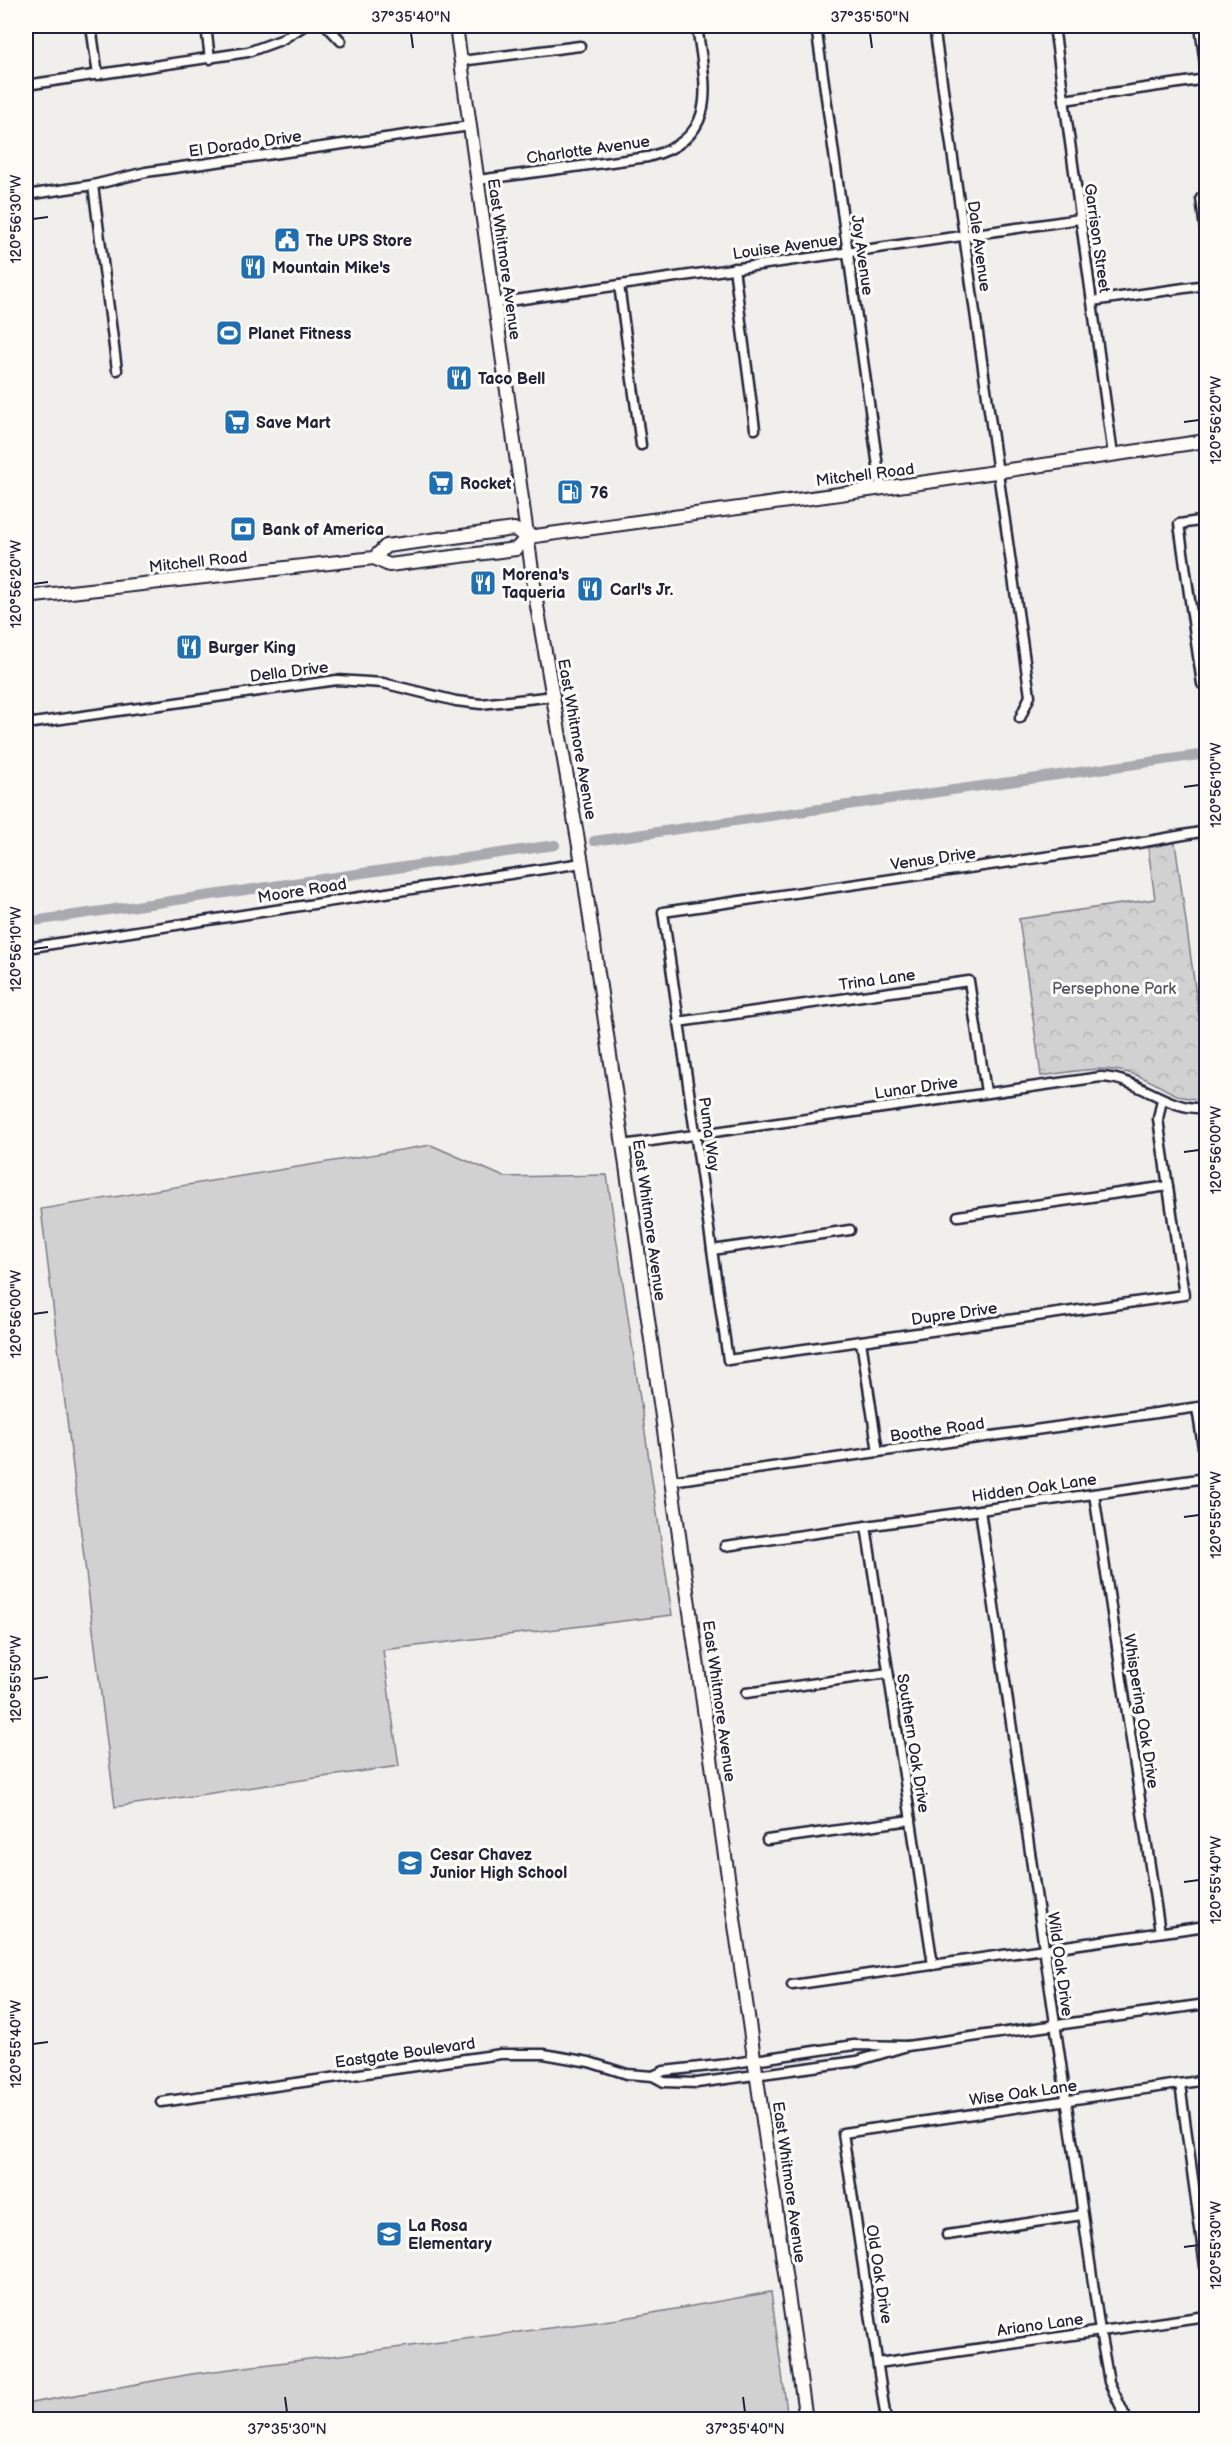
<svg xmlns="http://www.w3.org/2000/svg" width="1232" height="2445" viewBox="0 0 1232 2445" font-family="'Balsamiq Sans',sans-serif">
<defs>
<pattern id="forest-crowns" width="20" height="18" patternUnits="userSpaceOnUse" patternTransform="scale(1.5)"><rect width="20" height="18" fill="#d2d1d1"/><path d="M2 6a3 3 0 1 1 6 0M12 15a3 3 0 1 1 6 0" fill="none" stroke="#b4b3b4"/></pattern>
</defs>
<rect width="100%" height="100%" fill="#f0efec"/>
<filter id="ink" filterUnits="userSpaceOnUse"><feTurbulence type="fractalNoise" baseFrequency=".0167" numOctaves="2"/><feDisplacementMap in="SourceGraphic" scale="12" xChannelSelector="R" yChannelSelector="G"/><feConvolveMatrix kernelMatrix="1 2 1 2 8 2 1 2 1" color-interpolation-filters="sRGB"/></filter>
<g filter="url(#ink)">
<g fill="#d2d1d1" stroke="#7a7a86" stroke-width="1.5">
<polygon points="431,1145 504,1177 607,1175 672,1615 383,1650 399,1766 115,1807 41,1209"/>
<polygon points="771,2292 788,2419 26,2419 26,2404 192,2374 619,2319"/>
</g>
<path fill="url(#forest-crowns)" stroke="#7a7a86" stroke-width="1.5" d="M1175,842L1206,1068V1099C1174,1102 1161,1082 1133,1074C1103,1064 1072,1072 1041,1076L1019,919L1155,899L1148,848Z"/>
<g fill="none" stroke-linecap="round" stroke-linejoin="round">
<g stroke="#a9a9b0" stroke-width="10">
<polyline points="594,841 1206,754"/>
<polyline points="26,922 555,845"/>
</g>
<defs>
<g id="street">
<polyline points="91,26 98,75"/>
<polyline points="206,26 210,59"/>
<polyline points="327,26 341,41"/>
<polyline points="816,26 881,488"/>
<polyline points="934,26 1030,696 1020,718"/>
<polyline points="1054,26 1113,455"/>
<polyline points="1200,26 1206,72"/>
<polyline points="461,61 580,46"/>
<polyline points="26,85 248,52 281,40 304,26"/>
<polyline points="1064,100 1206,79"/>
<path d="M478,180L648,157C722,138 705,84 697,26"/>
<polyline points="93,185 117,370"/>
<polyline points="26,195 93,185 146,172 470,126"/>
<polyline points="1201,198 1206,237"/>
<polyline points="734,268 755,429"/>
<polyline points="619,285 641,445"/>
<polyline points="1092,301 1206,285"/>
<polyline points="495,303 1080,219"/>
<polyline points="1206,520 1179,524 1202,684 1206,683"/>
<polyline points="26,724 337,680 383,683 456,701 481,704 555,696"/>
<polyline points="26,948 582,863"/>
<polyline points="678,1022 969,981 986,1092"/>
<polyline points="1162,1099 1158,1119 1184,1295 728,1360 663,912 1121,846 1206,831"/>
<path d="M623,1145L1101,1077C1140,1078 1166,1111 1206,1108"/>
<polyline points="958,1216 1168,1186"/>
<polyline points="712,1250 850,1230"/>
<polyline points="861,1341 878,1452"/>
<polyline points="1197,1408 1206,1467"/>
<polyline points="671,1481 1206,1406"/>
<polyline points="1094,1494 1160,1932"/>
<polyline points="980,1510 1100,2331 1109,2382 1127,2420"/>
<polyline points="866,1526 933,1965"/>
<polyline points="725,1546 1206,1478"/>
<polyline points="746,1693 888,1673"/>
<polyline points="767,1840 911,1820"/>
<polyline points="792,1985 1206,1926"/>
<polyline points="653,2076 664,2071 728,2064 854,2045 907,2046 1206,2004"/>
<polyline points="1180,2084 1206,2273"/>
<polyline points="161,2102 501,2054 544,2054 589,2062 627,2074 653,2076 664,2082 697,2083 857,2061 907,2046"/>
<polyline points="947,2235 1082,2215"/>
<polyline points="878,2363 1206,2316"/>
<polyline points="886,2420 843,2133 1206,2080"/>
</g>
<g id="secondary">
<polyline points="456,26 537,606 582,863 623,1145 806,2420"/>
<polyline points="528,537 934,481 1206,441"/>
<polyline points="26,597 374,558 389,565 516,549 528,537 514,529 386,546 374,558"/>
</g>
</defs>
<use href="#street" stroke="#22223b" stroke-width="13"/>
<use href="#secondary" stroke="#22223b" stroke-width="16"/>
<use href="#street" stroke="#fdfcf7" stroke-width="8"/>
<use href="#secondary" stroke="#fdfcf7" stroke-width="12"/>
</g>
</g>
<path fill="none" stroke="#22223b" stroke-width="2" d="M411,33L413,48M870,33L872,48M33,219L48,217M1184,422L1199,420M33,584L48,582M1184,787L1199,785M33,949L48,947M1184,1152L1199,1150M33,1314L48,1312M1184,1517L1199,1515M33,1679L48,1677M1184,1882L1199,1880M33,2044L48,2042M1184,2247L1199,2245M285,2397L287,2412M743,2397L745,2412"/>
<defs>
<symbol id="civic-square" viewBox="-11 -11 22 22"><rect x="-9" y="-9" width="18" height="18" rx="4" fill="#1f6fb2" stroke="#fdfcf7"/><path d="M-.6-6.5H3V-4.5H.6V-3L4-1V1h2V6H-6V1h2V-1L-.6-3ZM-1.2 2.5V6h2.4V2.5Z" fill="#fff"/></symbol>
<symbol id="restaurant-square" viewBox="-11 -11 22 22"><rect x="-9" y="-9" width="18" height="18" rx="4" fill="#1f6fb2" stroke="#fdfcf7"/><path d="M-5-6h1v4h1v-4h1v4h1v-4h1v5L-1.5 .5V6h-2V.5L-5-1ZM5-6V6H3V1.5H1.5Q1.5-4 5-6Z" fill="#fff"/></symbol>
<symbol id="stadium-square" viewBox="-11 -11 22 22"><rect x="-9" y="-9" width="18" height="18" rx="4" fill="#1f6fb2" stroke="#fdfcf7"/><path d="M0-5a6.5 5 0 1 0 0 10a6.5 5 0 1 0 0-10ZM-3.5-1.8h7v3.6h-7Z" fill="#fff"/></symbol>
<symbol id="supermarket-square" viewBox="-11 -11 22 22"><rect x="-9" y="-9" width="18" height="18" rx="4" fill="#1f6fb2" stroke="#fdfcf7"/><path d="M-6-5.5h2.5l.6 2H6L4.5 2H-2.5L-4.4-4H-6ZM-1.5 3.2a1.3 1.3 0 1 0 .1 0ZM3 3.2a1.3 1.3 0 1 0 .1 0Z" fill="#fff"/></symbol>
<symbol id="fuel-square" viewBox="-11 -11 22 22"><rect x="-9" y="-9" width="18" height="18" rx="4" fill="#1f6fb2" stroke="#fdfcf7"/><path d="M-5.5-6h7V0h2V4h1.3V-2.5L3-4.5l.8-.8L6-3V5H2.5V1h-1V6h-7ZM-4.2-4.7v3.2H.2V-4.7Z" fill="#fff"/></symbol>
<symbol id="bank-square" viewBox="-11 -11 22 22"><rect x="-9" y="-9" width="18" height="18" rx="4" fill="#1f6fb2" stroke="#fdfcf7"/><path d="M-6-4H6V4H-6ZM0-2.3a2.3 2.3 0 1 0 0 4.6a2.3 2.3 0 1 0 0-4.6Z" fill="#fff"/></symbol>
<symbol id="school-square" viewBox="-11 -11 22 22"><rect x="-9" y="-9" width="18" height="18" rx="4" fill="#1f6fb2" stroke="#fdfcf7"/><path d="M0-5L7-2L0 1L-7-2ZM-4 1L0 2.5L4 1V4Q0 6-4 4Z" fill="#fff"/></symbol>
</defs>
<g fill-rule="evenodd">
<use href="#civic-square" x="272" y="225" width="30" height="30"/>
<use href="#restaurant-square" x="238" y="252" width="30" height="30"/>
<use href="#stadium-square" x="214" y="318" width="30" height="30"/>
<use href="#restaurant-square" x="444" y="363" width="30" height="30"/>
<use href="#supermarket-square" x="222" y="407" width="30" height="30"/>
<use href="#supermarket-square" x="426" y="468" width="30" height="30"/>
<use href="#fuel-square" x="555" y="477" width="30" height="30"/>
<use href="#bank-square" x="228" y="514" width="30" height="30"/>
<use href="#restaurant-square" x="468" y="568" width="30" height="30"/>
<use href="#restaurant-square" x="575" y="574" width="30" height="30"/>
<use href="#restaurant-square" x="174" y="632" width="30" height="30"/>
<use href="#school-square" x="395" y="1848" width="30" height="30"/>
<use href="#school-square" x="374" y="2219" width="30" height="30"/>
</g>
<g text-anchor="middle" stroke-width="6" stroke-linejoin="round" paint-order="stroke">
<g font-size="16" fill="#22223b" stroke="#fdfcf7">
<text transform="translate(245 143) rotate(-8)" y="6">El Dorado Drive</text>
<text transform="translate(588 149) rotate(-8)" y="6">Charlotte Avenue</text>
<text transform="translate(1098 238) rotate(82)" y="6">Garrison Street</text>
<text transform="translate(785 246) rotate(-8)" y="6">Louise Avenue</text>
<text transform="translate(980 246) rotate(82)" y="6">Dale Avenue</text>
<text transform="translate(863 255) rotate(82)" y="6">Joy Avenue</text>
<text transform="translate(505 259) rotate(82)" y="6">East Whitmore Avenue</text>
<text transform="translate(865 474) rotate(-7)" y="6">Mitchell Road</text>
<text transform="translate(198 561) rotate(-6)" y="6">Mitchell Road</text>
<text transform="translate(289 671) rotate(-7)" y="6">Della Drive</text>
<text transform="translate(578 739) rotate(80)" y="6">East Whitmore Avenue</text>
<text transform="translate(933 858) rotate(-8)" y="6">Venus Drive</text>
<text transform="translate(302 890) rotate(-9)" y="6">Moore Road</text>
<text transform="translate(877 979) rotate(-8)" y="6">Trina Lane</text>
<text transform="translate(916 1087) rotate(-8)" y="6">Lunar Drive</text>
<text transform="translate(710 1134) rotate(82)" y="6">Puma Way</text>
<text transform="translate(650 1220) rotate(82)" y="6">East Whitmore Avenue</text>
<text transform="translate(954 1313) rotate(-8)" y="6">Dupre Drive</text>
<text transform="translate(937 1429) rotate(-8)" y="6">Boothe Road</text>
<text transform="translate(1034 1487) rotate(-8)" y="6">Hidden Oak Lane</text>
<text transform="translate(720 1701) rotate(82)" y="6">East Whitmore Avenue</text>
<text transform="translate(1142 1711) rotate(81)" y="6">Whispering Oak Drive</text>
<text transform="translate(914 1743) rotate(81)" y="6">Southern Oak Drive</text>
<text transform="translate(1061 1964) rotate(82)" y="6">Wild Oak Drive</text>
<text transform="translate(405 2052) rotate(-8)" y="6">Eastgate Boulevard</text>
<text transform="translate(1023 2092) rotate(-8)" y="6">Wise Oak Lane</text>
<text transform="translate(790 2182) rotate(82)" y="6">East Whitmore Avenue</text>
<text transform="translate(880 2274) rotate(81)" y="6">Old Oak Drive</text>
<text transform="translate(1040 2324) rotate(-8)" y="6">Ariano Lane</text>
</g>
<g font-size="16" font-weight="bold" fill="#22223b" stroke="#fdfcf7" text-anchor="start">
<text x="306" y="246">The UPS Store</text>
<text x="272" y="273">Mountain Mike's</text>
<text x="248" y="339">Planet Fitness</text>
<text x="478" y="384">Taco Bell</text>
<text x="256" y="428">Save Mart</text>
<text x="460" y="489">Rocket</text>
<text x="590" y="498">76</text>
<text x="262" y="535">Bank of America</text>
<text x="502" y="580">Morena's<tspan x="502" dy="18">Taqueria</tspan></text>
<text x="610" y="595">Carl's Jr.</text>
<text x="208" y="653">Burger King</text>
<text x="430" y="1860">Cesar Chavez<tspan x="430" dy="18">Junior High School</tspan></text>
<text x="408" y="2231">La Rosa<tspan x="408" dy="18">Elementary</tspan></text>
</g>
<g font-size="16" fill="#575768" stroke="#fdfcf7">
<text x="1114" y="994">Persephone Park</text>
</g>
</g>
<rect width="1232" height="2445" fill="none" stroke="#fdfcf7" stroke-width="66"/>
<rect x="33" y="33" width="1166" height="2379" fill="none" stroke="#22223b" stroke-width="2"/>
<g font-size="15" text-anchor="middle" fill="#22223b">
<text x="411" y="22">37°35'40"N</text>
<text x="870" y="22">37°35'50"N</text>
<text transform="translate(16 219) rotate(-90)" y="5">120°56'30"W</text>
<text transform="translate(1216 420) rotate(-90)" y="5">120°56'20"W</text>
<text transform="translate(16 584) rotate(-90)" y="5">120°56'20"W</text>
<text transform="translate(1216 785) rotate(-90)" y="5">120°56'10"W</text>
<text transform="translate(16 949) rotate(-90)" y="5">120°56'10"W</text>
<text transform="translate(1216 1150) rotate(-90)" y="5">120°56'00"W</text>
<text transform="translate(16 1314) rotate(-90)" y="5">120°56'00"W</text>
<text transform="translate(1216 1515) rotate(-90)" y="5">120°55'50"W</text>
<text transform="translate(16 1679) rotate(-90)" y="5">120°55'50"W</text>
<text transform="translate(1216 1880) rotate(-90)" y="5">120°55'40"W</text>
<text transform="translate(16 2044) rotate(-90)" y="5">120°55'40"W</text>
<text transform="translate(1216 2245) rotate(-90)" y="5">120°55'30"W</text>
<text x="287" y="2434">37°35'30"N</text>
<text x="745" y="2434">37°35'40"N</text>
</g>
</svg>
